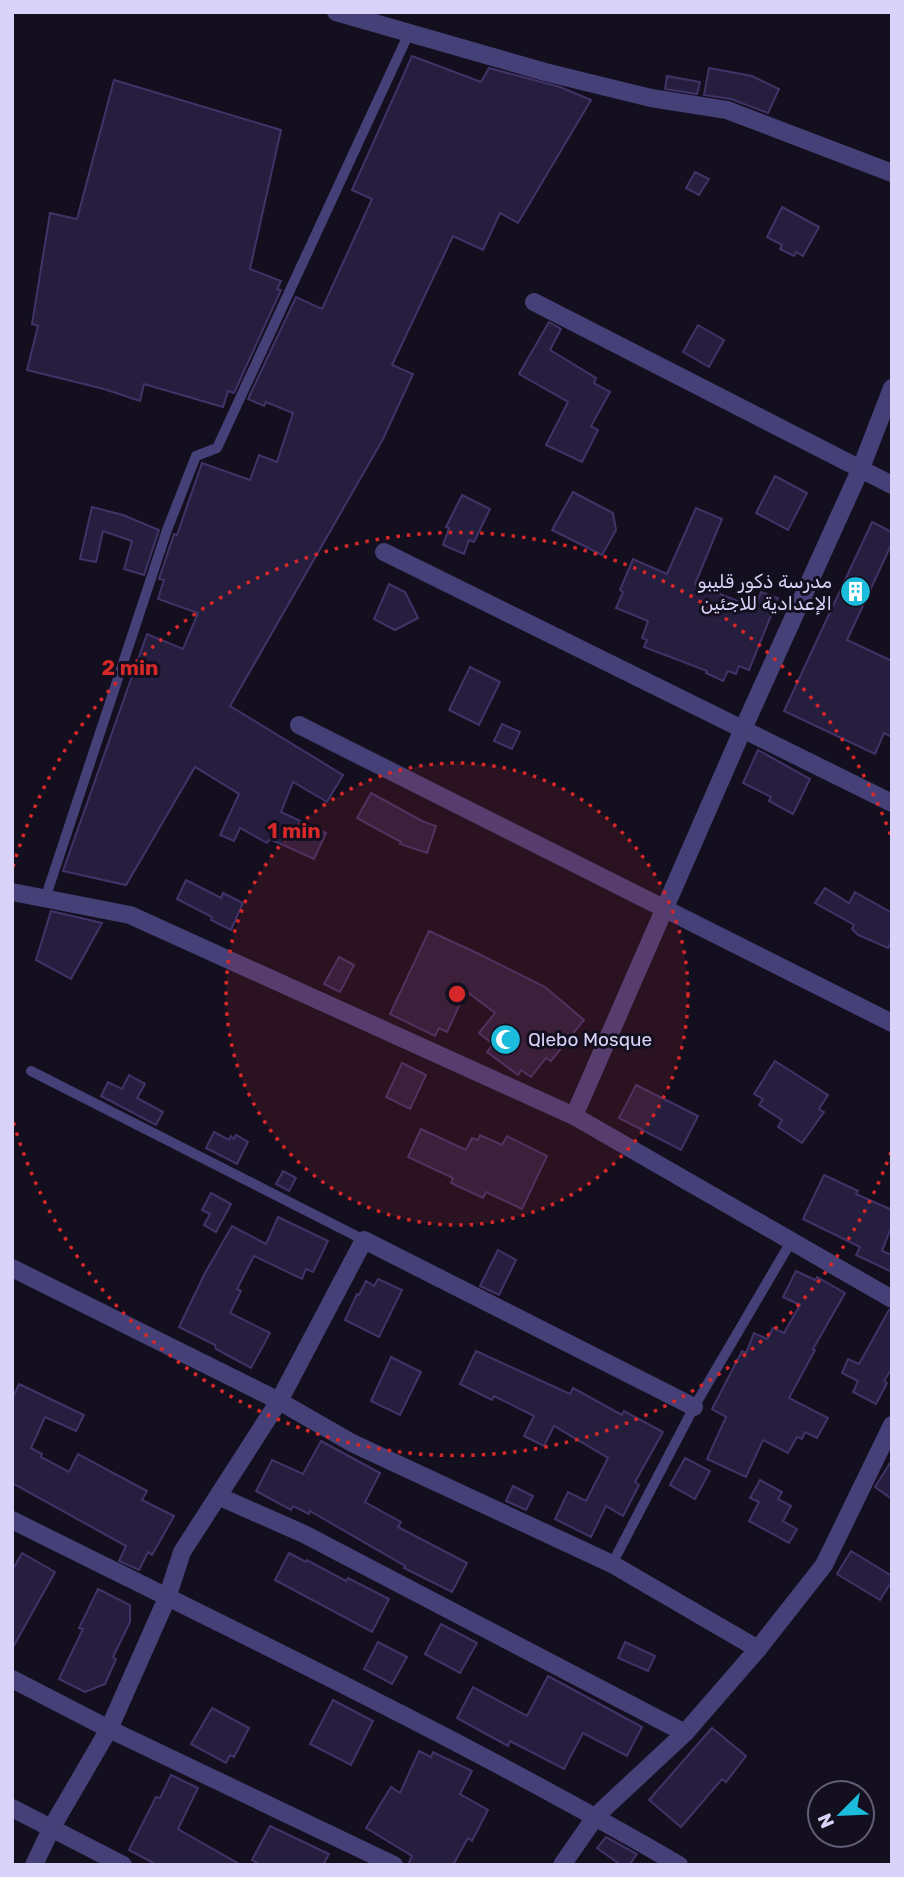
<svg xmlns="http://www.w3.org/2000/svg" width="904" height="1877" viewBox="0 0 904 1877" font-family="Rubik,'Noto Naskh Arabic',sans-serif">
<rect width="100%" height="100%" fill="#130f1f"/>
<g fill="#261e3e" stroke="#413367" stroke-width="2">
<polygon points="412,56 481,82 489,68 560,87 591,100 518,223 500,213 483,250 453,236 392,365 413,374 383,439 230,706 343,775 327,802 293,782 281,812 326,833 314,859 270,839 267,843 240,828 234,841 220,835 239,794 195,767 126,885 63,871 147,634 183,649 198,613 158,599 164,580 159,579 174,534 177,535 202,463 250,480 259,455 277,462 293,413 266,402 264,406 248,399 296,297 322,309 372,199 352,190"/>
<polygon points="709,68 752,76 779,89 768,113 731,99 704,95"/>
<polygon points="667,76 700,82 697,94 665,89"/>
<polygon points="114,80 281,130 250,269 281,281 277,289 281,290 234,393 228,391 223,407 144,384 140,401 104,389 27,370 38,326 32,324 50,213 77,219"/>
<polygon points="695,172 709,179 699,195 686,188"/>
<polygon points="782,207 819,227 803,256 796,252 794,256 780,249 782,245 767,237"/>
<polygon points="549,322 561,329 550,350 596,378 594,383 610,392 591,426 598,430 582,462 546,445 568,402 519,374"/>
<polygon points="698,325 724,340 709,367 683,352"/>
<polygon points="775,476 807,493 788,530 756,513"/>
<polygon points="573,492 613,513 616,530 602,555 552,530"/>
<polygon points="462,495 490,509 474,542 469,540 464,554 443,545 449,528 446,527"/>
<polygon points="92,507 123,515 159,530 144,575 124,569 132,541 103,531 96,562 80,559"/>
<polygon points="696,508 722,519 695,584 755,608 761,592 778,598 749,670 739,666 736,674 728,671 723,681 706,673 707,671 644,647 647,640 642,638 648,621 616,608 623,592 620,590 633,559 667,574"/>
<polygon points="872,522 892,532 892,543 847,640 892,661 892,737 884,733 875,754 784,711"/>
<polygon points="389,584 405,592 418,618 395,630 374,619"/>
<polygon points="470,667 500,682 479,725 449,710"/>
<polygon points="502,724 520,732 512,749 494,741"/>
<polygon points="758,750 810,779 793,814 769,801 771,797 743,783"/>
<polygon points="371,793 422,821 436,826 427,853 400,844 401,842 357,818"/>
<polygon points="186,880 221,898 223,893 243,903 231,930 211,920 212,917 177,899"/>
<polygon points="825,888 849,903 855,892 892,913 892,940 888,948 858,935 852,929 854,925 815,903"/>
<polygon points="51,911 102,923 71,979 36,960"/>
<polygon points="429,931 477,953 545,987 584,1020 551,1061 546,1058 531,1077 521,1070 518,1075 487,1052 493,1044 479,1033 495,1013 466,991 447,1032 439,1028 435,1036 390,1014"/>
<polygon points="339,957 354,965 340,992 324,984"/>
<polygon points="775,1061 828,1095 819,1109 824,1112 802,1143 778,1127 782,1120 759,1105 763,1099 754,1094"/>
<polygon points="402,1063 426,1075 410,1109 386,1097"/>
<polygon points="129,1075 145,1084 137,1098 163,1112 156,1125 101,1096 108,1082 122,1089"/>
<polygon points="636,1085 698,1116 681,1150 619,1118"/>
<polygon points="421,1129 466,1150 472,1138 478,1140 480,1135 502,1145 507,1136 547,1156 522,1209 486,1192 483,1198 451,1183 453,1178 408,1157"/>
<polygon points="214,1132 229,1140 231,1136 234,1139 236,1135 248,1142 237,1164 206,1148"/>
<polygon points="283,1171 296,1178 289,1191 276,1184"/>
<polygon points="824,1175 858,1191 856,1194 892,1210 892,1225 882,1251 892,1255 892,1272 856,1255 860,1247 803,1219"/>
<polygon points="211,1193 231,1204 216,1232 204,1225 210,1214 202,1210"/>
<polygon points="278,1217 328,1241 313,1272 306,1269 302,1279 254,1256 237,1289 241,1291 230,1313 270,1333 251,1368 216,1349 215,1345 179,1327 205,1273 232,1226 266,1244"/>
<polygon points="498,1250 516,1260 499,1295 480,1286"/>
<polygon points="796,1271 815,1280 817,1277 845,1293 813,1349 815,1350 789,1398 828,1418 817,1438 805,1432 802,1439 797,1437 788,1453 763,1440 746,1477 707,1459 726,1417 712,1409 742,1351 746,1353 754,1333 767,1339 773,1328 784,1333 800,1305 783,1297"/>
<polygon points="378,1279 402,1290 379,1337 345,1320 357,1294 359,1295 366,1281 374,1286"/>
<polygon points="889,1310 892,1310 892,1368 884,1381 887,1383 876,1404 853,1392 858,1381 842,1373 848,1359 859,1364"/>
<polygon points="476,1351 570,1394 573,1388 622,1415 624,1411 663,1432 635,1482 639,1485 623,1516 606,1506 591,1537 555,1519 568,1492 586,1501 608,1458 554,1426 544,1446 524,1436 534,1416 494,1396 492,1400 460,1384"/>
<polygon points="391,1357 421,1372 400,1415 371,1401"/>
<polygon points="19,1384 84,1415 76,1431 45,1417 31,1448 42,1454 41,1457 69,1472 78,1454 147,1491 142,1500 174,1516 152,1555 148,1552 139,1570 119,1561 126,1546 12,1483 12,1399"/>
<polygon points="321,1441 380,1473 365,1502 401,1522 398,1527 467,1563 452,1592 404,1568 405,1566 310,1511 309,1514 293,1506 291,1510 256,1491 272,1460 303,1474"/>
<polygon points="685,1458 710,1471 695,1499 670,1485"/>
<polygon points="892,1460 892,1499 875,1487"/>
<polygon points="760,1480 782,1492 778,1499 791,1506 783,1521 797,1529 789,1543 749,1521 759,1502 750,1498"/>
<polygon points="513,1486 533,1496 526,1510 506,1501"/>
<polygon points="851,1551 892,1576 892,1581 880,1600 837,1574"/>
<polygon points="22,1553 55,1572 12,1649 12,1571"/>
<polygon points="289,1553 306,1562 307,1560 346,1581 348,1578 389,1599 372,1632 275,1580"/>
<polygon points="98,1589 130,1605 130,1622 113,1657 116,1659 105,1684 85,1692 59,1679 83,1629 79,1628"/>
<polygon points="441,1624 477,1643 460,1673 425,1654"/>
<polygon points="378,1642 407,1657 392,1684 364,1669"/>
<polygon points="625,1642 655,1656 648,1671 618,1658"/>
<polygon points="548,1676 642,1727 627,1756 583,1733 564,1769 510,1741 508,1746 457,1718 473,1687 527,1716"/>
<polygon points="333,1700 373,1721 351,1765 310,1744"/>
<polygon points="212,1708 249,1728 234,1757 230,1755 226,1763 191,1744"/>
<polygon points="712,1728 746,1756 726,1782 722,1779 681,1827 649,1800"/>
<polygon points="419,1751 431,1757 433,1752 472,1771 460,1794 488,1810 472,1841 468,1838 453,1865 408,1865 412,1856 366,1828 391,1787 400,1793"/>
<polygon points="171,1775 198,1788 178,1829 241,1865 157,1865 129,1850 156,1797 160,1798"/>
<polygon points="270,1826 329,1854 323,1865 261,1865 252,1860"/>
<polygon points="606,1837 637,1854 629,1865 621,1865 597,1848"/>
</g>
<g fill="none" stroke-linecap="round" stroke-linejoin="round">
<g stroke="#464078" stroke-width="10">
<polyline points="45,899 167,530 196,456 217,448 409,33"/>
<polyline points="31,1071 364,1240"/>
<polyline points="612,1564 694,1407 792,1240"/>
</g>
<g stroke="#464078" stroke-width="18">
<polyline points="534,302 892,485"/>
<polyline points="384,552 892,803"/>
<polyline points="299,725 892,1023"/>
<polyline points="12,892 130,915 574,1116 892,1299"/>
<polyline points="574,1116 743,729 861,468 892,388"/>
<polyline points="12,1268 279,1401 352,1443 612,1564 758,1649"/>
<polyline points="218,1496 304,1534 685,1733"/>
<path d="M12,1520C236,1632 463,1739 679,1865"/>
<polyline points="12,1679 109,1729 394,1865"/>
<polyline points="12,1808 123,1865"/>
<polyline points="34,1865 52,1827 109,1729 167,1598 182,1552 279,1401 364,1240 694,1407"/>
<polyline points="562,1865 596,1816 685,1733 758,1649 824,1565 892,1425"/>
</g>
<polyline stroke="#464078" stroke-width="18" points="336,12 545,72 651,98 727,110 892,173"/>
</g>
<circle cx="457" cy="994" r="231" fill="#d62828" fill-opacity=".12"/>
<g fill="none" stroke="#d62828" stroke-width="3.5" stroke-dasharray="3.5 7">
<circle cx="457" cy="994" r="231"/>
<path d="M891 1152A462 462 0 0 1 13 1121M13 867A462 462 0 0 1 891 836"/>
</g>
<defs>
<symbol id="building-disc" viewBox="-11 -11 22 22"><circle r="9.5" fill="#1cbcdd" stroke="#130f1f"/><path d="M-4-6H4V6H1V3H-1V6H-4ZM-2.5-4.3h1.7v1.8h-1.7ZM.8-4.3h1.7v1.8H.8ZM-2.5-1h1.7V.8h-1.7ZM.8-1h1.7V.8H.8Z" fill="#fff"/></symbol>
<symbol id="mosque-disc" viewBox="-11 -11 22 22"><circle r="9.5" fill="#1cbcdd" stroke="#130f1f"/><path d="M3.5-4.9A6 6 0 1 0 3.5 4.9A5 5 0 1 1 3.5-4.9Z" fill="#fff"/></symbol>
</defs>
<g fill-rule="evenodd">
<use href="#building-disc" x="838" y="574" width="35" height="35"/>
<use href="#mosque-disc" x="488" y="1022" width="35" height="35"/>
</g>
<g text-anchor="middle" stroke-width="6" stroke-linejoin="round" paint-order="stroke">
<g font-size="19" fill="#dad3f9" stroke="#130f1f" text-anchor="end">
<text x="832" y="588">مدرسة ذكور قليبو<tspan x="832" dy="22">الإعدادية للاجئين</tspan></text>
<text x="528" y="1046" text-anchor="start">Qlebo Mosque</text>
</g>
</g>
<circle cx="457" cy="994" r="10" fill="#d62828" stroke="#130f1f" stroke-width="3.5"/>
<g font-size="21" text-anchor="middle" font-weight="bold" fill="#d62828" stroke="#130f1f" stroke-width="6" stroke-linejoin="round" paint-order="stroke">
<text x="130" y="675">2 min</text>
<text x="294" y="838">1 min</text>
</g>
<rect width="904" height="1877" fill="none" stroke="#dad3f9" stroke-width="28"/>
<g transform="translate(841 1814) rotate(246)"><circle r="33" fill="#130f1f" stroke="#635d76" stroke-width="2"/>
<path d="M0-5L12 26L0 18L-12 26Z" fill="#1cbcdd"/>
<text y="-10" font-size="19" font-weight="bold" text-anchor="middle" fill="#dad3f9">N</text>
</g>
</svg>
